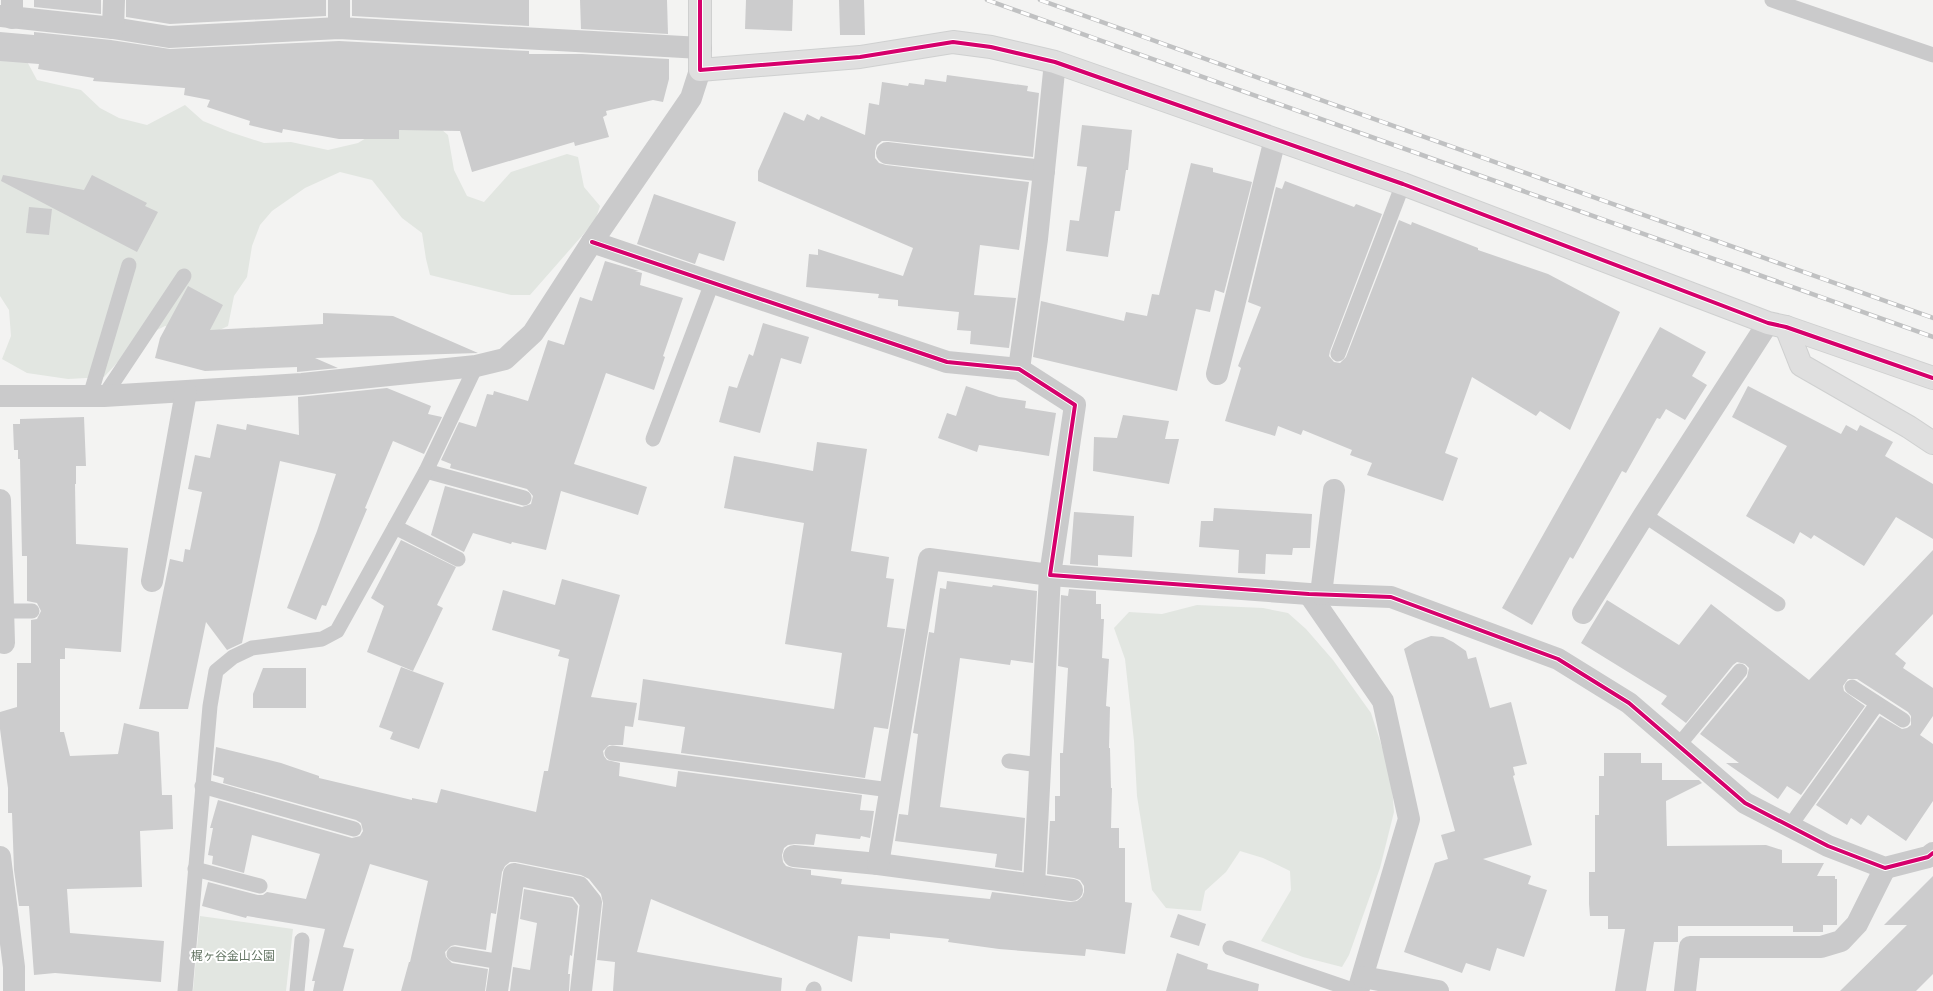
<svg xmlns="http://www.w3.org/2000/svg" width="1933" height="991" viewBox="0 0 1933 991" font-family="'IBM Plex Sans','Noto Sans JP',sans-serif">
<rect width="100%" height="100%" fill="#f3f3f2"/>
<g fill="#e2e6e1">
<polygon points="0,52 23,54 37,80 81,90 100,108 119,118 147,125 185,105 203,121 230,132 264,143 291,142 328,150 358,143 379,130 434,123 448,135 454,170 467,196 484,202 511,172 567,154 578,157 584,187 600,206 595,221 530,295 511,295 430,275 426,259 422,233 402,218 372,180 340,172 305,188 272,211 260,225 252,246 247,277 234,296 228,326 207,336 165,326 139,339 104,377 68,379 27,373 2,359 11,336 9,310 0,296"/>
<polygon points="1197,605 1263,608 1288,613 1306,629 1333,660 1371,713 1391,775 1394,812 1380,868 1349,955 1342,967 1303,957 1261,941 1291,890 1290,871 1263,858 1240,851 1226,872 1205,891 1201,911 1166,908 1152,890 1137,796 1134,741 1125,659 1114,628 1129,612 1162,614"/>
<polygon points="200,916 293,929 286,991 193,991"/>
</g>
<g fill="#cccccd">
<polygon points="34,0 101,0 101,14 34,7"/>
<polygon points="126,0 326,0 326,16 170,24 126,17"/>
<polygon points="352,0 529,0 529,26 352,16"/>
<polygon points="580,0 667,0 668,34 581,29"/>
<polygon points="746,0 793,0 792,31 745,29"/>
<polygon points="839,0 864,0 865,35 840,35"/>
<polygon points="0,32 34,35 34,32 111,40 170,49 339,41 529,51 529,54 582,54 669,59 669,79 663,102 653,100 606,111 607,115 603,117 609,137 575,146 574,142 472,172 460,131 399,130 399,139 339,139 283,129 282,133 249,125 250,121 207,107 210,100 184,95 185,88 93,81 94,78 38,69 39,64 0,61"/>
<polygon points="947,75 1028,86 1027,91 1039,93 1033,157 888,141 882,141 877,145 875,151 875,158 879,163 886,165 1029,182 1019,250 980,245 974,295 1016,298 1009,348 970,344 971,331 957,330 959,312 898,306 898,300 878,298 879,294 806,287 809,254 818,255 818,249 903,276 913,248 758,181 758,171 784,112 804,121 807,114 819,120 821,116 865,135 869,103 879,105 882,82 908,86 909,83 924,85 925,79 946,82"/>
<polygon points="1082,125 1132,130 1128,170 1126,170 1120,211 1115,211 1108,257 1066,251 1070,220 1079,221 1087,167 1077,166"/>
<polygon points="1191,163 1213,168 1213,172 1252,182 1224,293 1215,290 1210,312 1196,309 1177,391 1033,357 1041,301 1124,321 1126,312 1147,316 1152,294 1159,295"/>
<polygon points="3,175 84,190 92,175 147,203 145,206 158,212 137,252 1,181"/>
<polygon points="1285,181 1354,207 1356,204 1382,214 1330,351 1329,356 1334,362 1340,363 1346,357 1399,220 1411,225 1412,222 1478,248 1478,250 1548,274 1620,312 1570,430 1540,411 1536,416 1472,377 1445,453 1458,458 1443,501 1367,475 1372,463 1350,455 1352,450 1303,430 1301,435 1278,426 1275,436 1225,421 1241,368 1238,366 1261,307 1248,302 1276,187 1282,189"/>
<polygon points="654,194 736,222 724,261 699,253 695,264 637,244"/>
<polygon points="29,207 52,209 49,235 26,233"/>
<polygon points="605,261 639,271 635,271 642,273 640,285 683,298 663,356 665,357 654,390 606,373 574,464 647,487 638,515 561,491 546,550 512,542 511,544 473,533 464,552 431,535 445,486 522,507 531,504 533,496 527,489 450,468 451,464 441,460 459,422 476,427 487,394 493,395 494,391 528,401 548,340 564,345 580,297 592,301"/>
<polygon points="188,286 223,305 210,330 323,324 323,313 393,316 478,353 315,358 338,368 297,372 297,367 205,371 155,358 160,338"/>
<polygon points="763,323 809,337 801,364 781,358 760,433 719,422 729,386 737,388 749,354 753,356"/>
<polygon points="1660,327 1706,352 1692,376 1707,385 1685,420 1666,409 1660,419 1657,418 1626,473 1622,471 1573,559 1570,557 1532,625 1502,608"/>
<polygon points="966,386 999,397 1026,401 1025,408 1056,413 1049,456 979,445 977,452 938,438 947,413 956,416"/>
<polygon points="1748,386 1841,434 1846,425 1857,431 1860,425 1893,442 1885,456 1933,484 1933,539 1896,517 1864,566 1814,535 1811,539 1800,532 1794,544 1746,516 1787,446 1732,417"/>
<polygon points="387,388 431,406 428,414 442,417 424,454 393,441 365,508 367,509 326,606 322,605 316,620 287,608 317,531 336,474 280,461 242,643 227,650 206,622 188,709 139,709 170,559 183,562 185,549 190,550 202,492 188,489 195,455 210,458 217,424 246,430 247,424 299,435 298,397"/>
<polygon points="1123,415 1169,421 1165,439 1179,439 1169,484 1093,471 1094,437 1117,438"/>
<polygon points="84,417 86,466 76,466 76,484 75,484 76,544 128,548 121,652 65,648 65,659 60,659 60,732 64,732 70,756 118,754 124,723 159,732 162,795 172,795 173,829 140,831 142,887 67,889 70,933 164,941 161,982 55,973 34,975 29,906 19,906 14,870 12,813 8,813 8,788 0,729 0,712 17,707 17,663 31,663 31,620 37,619 41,611 37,603 27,601 27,556 22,556 20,459 18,459 18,450 14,450 13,424 20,424 20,419"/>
<polygon points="817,442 867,449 851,551 889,557 886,578 894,579 887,627 905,629 888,729 874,727 865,778 681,753 685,727 638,720 643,679 834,709 842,653 785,644 804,523 724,508 734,456 813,471"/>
<polygon points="1214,508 1312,514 1310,548 1293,548 1292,555 1266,554 1265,574 1238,573 1239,550 1199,547 1201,521 1213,521"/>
<polygon points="1074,512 1134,516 1132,557 1098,555 1098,566 1070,564"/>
<polygon points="401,540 456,567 437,605 443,608 413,671 367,652 384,606 371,598"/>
<polygon points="1933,550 1933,614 1895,654 1906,663 1903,668 1933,688 1933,716 1920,735 1933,744 1933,801 1906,841 1868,815 1861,825 1851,818 1847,825 1816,805 1880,716 1902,729 1907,728 1911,725 1911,716 1908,712 1857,679 1848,679 1843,686 1844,691 1865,706 1801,795 1787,786 1778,799 1726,763 1739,763 1700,734 1747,677 1749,668 1745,664 1737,662 1733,665 1686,723 1661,704 1667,696 1581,643 1607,600 1679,645 1711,604 1809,680"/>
<polygon points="562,579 620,595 591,697 637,703 633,727 625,726 623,745 609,745 603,751 604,756 607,760 620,763 619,776 676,787 678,771 862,795 860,810 874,811 870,838 861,836 860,839 816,834 814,845 795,844 788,845 784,848 782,855 783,862 786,866 793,868 811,870 811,875 842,879 841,884 990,899 992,892 1070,902 1077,901 1082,897 1084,892 1084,886 1080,880 1074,878 1047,874 1050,821 1055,821 1055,796 1060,796 1060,753 1063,753 1068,668 1058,666 1061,595 1068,596 1069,589 1096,591 1096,604 1101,604 1101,619 1104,619 1102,658 1109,659 1106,706 1110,707 1109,748 1110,748 1111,788 1112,788 1111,828 1119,828 1119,848 1125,848 1125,902 1132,903 1125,954 1086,949 1085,956 999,949 948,942 949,939 890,933 890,939 858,936 852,982 651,899 637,952 782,978 781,991 613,991 615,962 597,960 603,903 601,894 589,879 581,875 516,862 510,862 505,866 502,872 496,914 491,913 486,950 455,945 451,946 445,952 446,957 452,963 488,969 485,991 401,991 409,962 410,962 428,881 370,864 343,947 354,949 343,991 313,991 315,981 312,981 325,929 247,916 246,918 202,906 208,882 258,895 263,895 267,892 306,899 320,854 252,835 244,873 212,864 213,856 208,855 213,828 210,828 218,800 352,838 360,836 363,831 361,823 356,820 223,783 224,778 213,775 216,747 281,763 319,776 319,778 412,800 412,798 437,803 441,789 536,812 544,771 548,771 569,659 558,656 560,650 492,630 503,590 555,605"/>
<polygon points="947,581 992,587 993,585 1037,591 1033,663 1011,660 1010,665 960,658 940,807 1025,818 1022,871 995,867 997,854 895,841 899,814 908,815 918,734 913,733 929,632 934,633 940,588 946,589"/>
<polygon points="1431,636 1443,637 1453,642 1466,651 1468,659 1476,657 1490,708 1511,702 1527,764 1513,767 1515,775 1513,776 1532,845 1483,859 1531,876 1528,884 1547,890 1524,957 1497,948 1490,971 1466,963 1462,973 1404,952 1435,863 1448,859 1441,835 1455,831 1404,649 1415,642"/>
<polygon points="401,667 444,683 419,749 390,739 393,732 379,727"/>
<polygon points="263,668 306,668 306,708 253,708 253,694"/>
<polygon points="1604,753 1641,753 1641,763 1662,763 1662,780 1699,780 1702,783 1666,801 1667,846 1766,845 1782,850 1782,863 1824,863 1817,876 1835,876 1835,879 1837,879 1837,925 1823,925 1823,932 1793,932 1793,926 1678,926 1678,942 1654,942 1646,991 1615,991 1625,929 1608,929 1608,916 1590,916 1589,904 1589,872 1595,872 1595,815 1599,815 1599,776 1604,776"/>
<polygon points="1933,876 1933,974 1916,991 1840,991 1907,925 1884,925"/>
<polygon points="524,889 572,898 578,906 572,956 570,955 568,974 570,974 569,991 510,991 513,967 530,970 537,923 520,919"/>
<polygon points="1178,914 1206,924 1199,946 1170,937"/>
<polygon points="1177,953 1208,964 1207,969 1259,984 1258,991 1166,991"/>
</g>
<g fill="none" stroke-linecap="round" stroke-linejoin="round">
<defs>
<g id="secondary">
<polyline points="700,0 700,70 860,57 953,42 991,47 1055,62 1403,184 1768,323 1786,327 1933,378"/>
<polyline points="1786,327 1801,365 1909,427 1933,443"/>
</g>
</defs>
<use href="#secondary" stroke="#cfd0d0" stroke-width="24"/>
<g stroke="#cacacb" stroke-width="15">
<polyline points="1772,0 1933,55"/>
<polyline points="1338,354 1403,184"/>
<polyline points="90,396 129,265"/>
<polyline points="104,396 184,276"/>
<polyline points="653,439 712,283"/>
<polyline points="426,471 524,498"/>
<polyline points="1644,515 1778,604"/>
<polyline points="395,527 458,559"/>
<polyline points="4,611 32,611"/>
<polyline points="1852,687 1903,720"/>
<polyline points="1678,746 1740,671"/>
<polyline points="612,753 890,790"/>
<polyline points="1009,761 1040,765"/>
<polyline points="202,786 354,829"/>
<polyline points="1790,826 1877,704"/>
<polyline points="195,869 260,886"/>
<polyline points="1230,948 1356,991"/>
<polyline points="454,954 501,962"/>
<polyline points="185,991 210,706 216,671 233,657 252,648 322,639 337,631 426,471 476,366"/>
<polyline points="297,991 302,940"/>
<polyline points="813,991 814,989"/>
</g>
<g stroke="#cacacb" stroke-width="22">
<polyline points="0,16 113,28 169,37 339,28 701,48"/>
<polyline points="12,18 12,0"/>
<polyline points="113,28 114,0"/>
<polyline points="339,28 339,0"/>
<polyline points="887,153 1044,171"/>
<polyline points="592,242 947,362 1019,369 1075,405 1050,575 1309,594 1391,597 1558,659 1629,703 1745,803 1828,846 1885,868 1928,857 1933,853"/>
<polyline points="1019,369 1037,239 1055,62"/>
<polyline points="1217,374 1275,139"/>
<polyline points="0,396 104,396 302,384 476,366 505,359 533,333 592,242 691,98 700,70"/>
<polyline points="0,500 4,643"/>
<polyline points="152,581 186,392"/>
<polyline points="1309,594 1383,701 1409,819 1358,991"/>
<polyline points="1321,594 1334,490"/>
<polyline points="1583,613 1644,515 1768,323"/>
<polyline points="794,856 878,864 1072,890"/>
<polyline points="0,857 14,967 14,991"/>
<polyline points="878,864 929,559 1050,575 1034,885"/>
<polyline points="1363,977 1438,991"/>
<polyline points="497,991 514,874 579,887 591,902 581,991"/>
<polyline points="1685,991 1690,947 1821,947 1841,941 1857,924 1885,868"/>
</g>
<use href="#secondary" stroke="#dfdfdf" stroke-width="22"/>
<defs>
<g id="rail">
<polyline points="987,0 1933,337"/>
<polyline points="1040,0 1933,318"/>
</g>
</defs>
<use href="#rail" stroke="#c0c1c2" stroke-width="4.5"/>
<use href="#rail" stroke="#fff" stroke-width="3" stroke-dasharray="9" stroke-linecap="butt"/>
<defs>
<g id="cycleway">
<polyline points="700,0 700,70 860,57 953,42 991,47 1055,62 1403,184 1768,323 1786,327 1933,378"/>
<polyline points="592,242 947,362 1019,369 1075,405 1050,575 1309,594 1391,597 1558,659 1629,703 1745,803 1828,846 1885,868 1928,857 1933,853"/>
</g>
</defs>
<use href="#cycleway" stroke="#fff" stroke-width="6"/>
<use href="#cycleway" stroke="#d6006c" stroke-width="4"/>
</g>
<g text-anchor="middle" stroke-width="4" stroke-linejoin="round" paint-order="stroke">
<g font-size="12" fill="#657665" stroke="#fff">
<text x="233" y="960">梶ヶ谷金山公園</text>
</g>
</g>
</svg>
